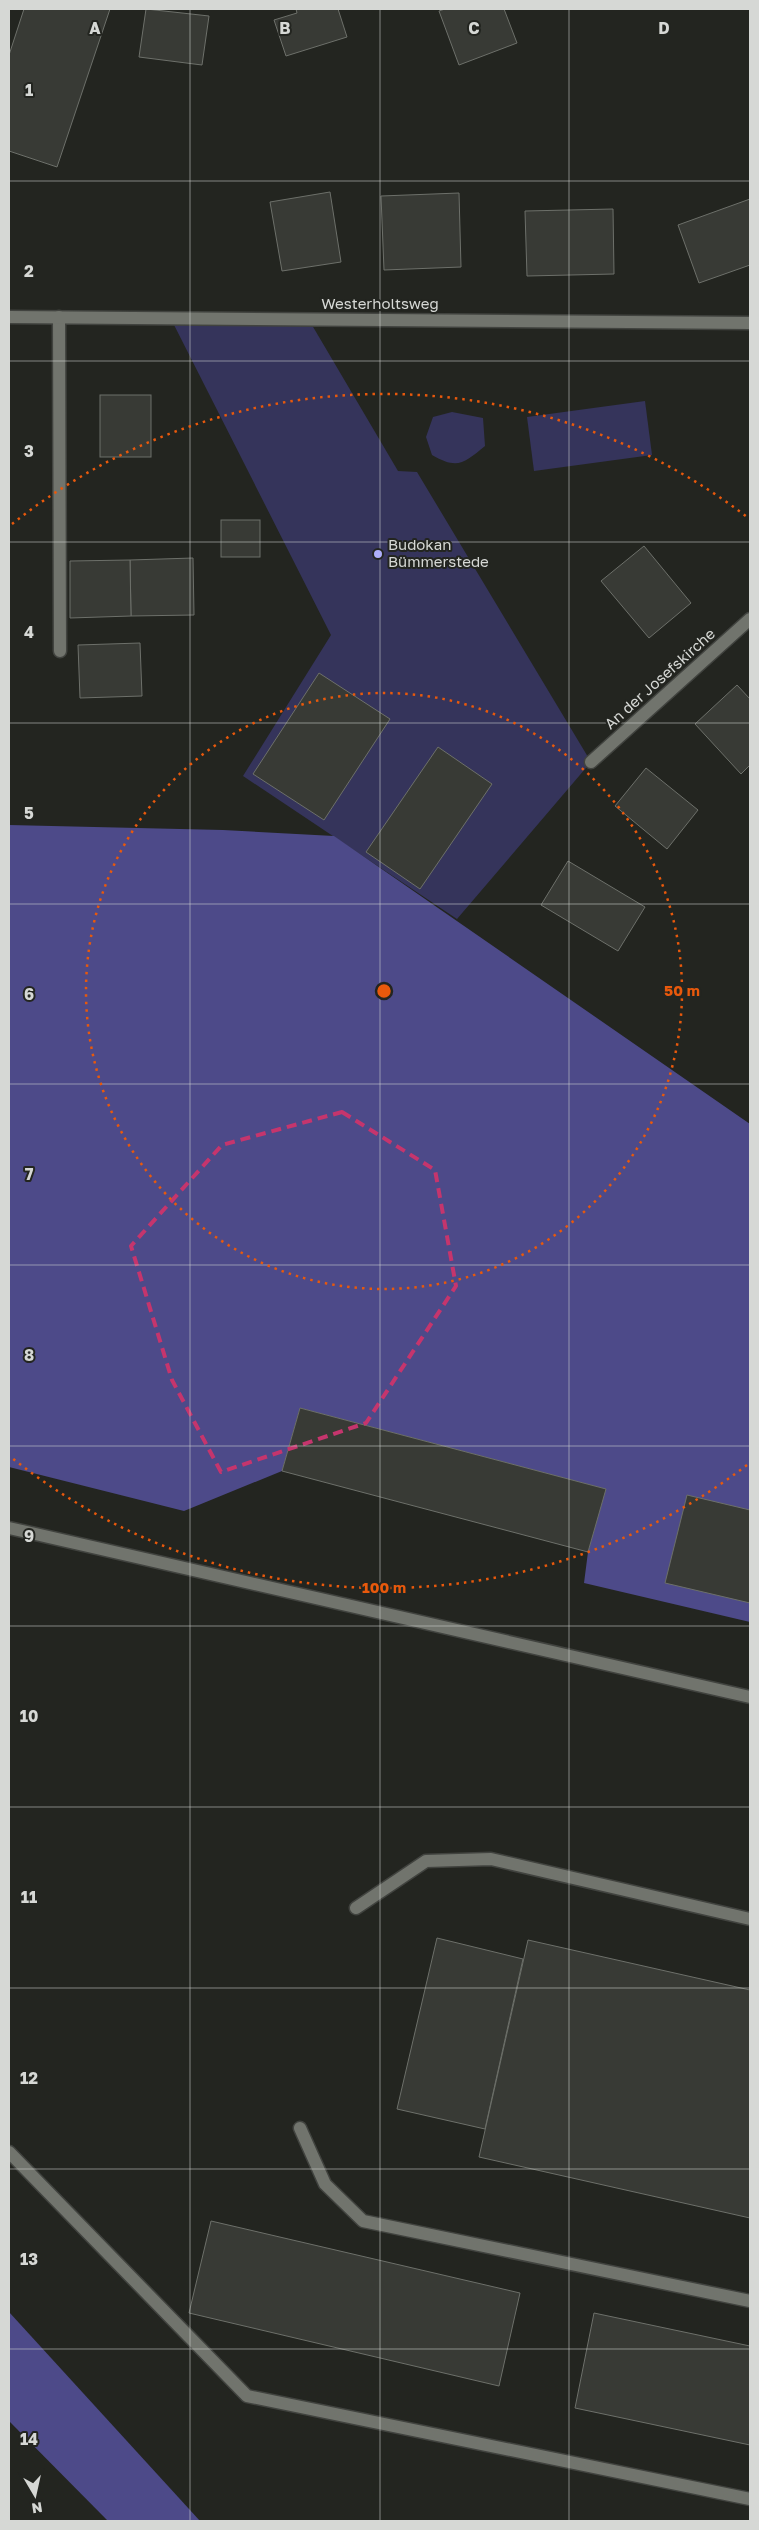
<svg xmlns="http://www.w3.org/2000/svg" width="759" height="2530" viewBox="0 0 759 2530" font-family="'Golos Text',sans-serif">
<rect width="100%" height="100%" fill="#232520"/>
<g fill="#35345b">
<polygon points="170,317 309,320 398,471 417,472 591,762 457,919 243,776 331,635"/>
<polygon points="645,401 652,455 534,471 527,417"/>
<path d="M452,412L483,418L485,446C464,463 458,470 432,455L426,437L433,417Z"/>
</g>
<g fill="#4d4a89">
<polygon points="9,825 223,830 334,836 750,1124 750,1622 584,1583 588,1552 605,1489 300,1408 282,1471 184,1511 9,1467"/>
<polygon points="9,2312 200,2521 108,2521 9,2421"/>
</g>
<g fill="#383a35" stroke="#6d706a">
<polygon points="24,9 110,9 57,167 9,151 9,55"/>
<polygon points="146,9 209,16 202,65 139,57"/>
<polygon points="296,9 338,9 347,37 286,56 274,20 297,13"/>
<polygon points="445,9 504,9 517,43 459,65 439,11"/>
<polygon points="330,192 341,262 282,271 270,202"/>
<polygon points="459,193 461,267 384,270 381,196"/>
<polygon points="750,199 750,265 699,283 678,225"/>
<polygon points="613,209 614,274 527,276 525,211"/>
<rect x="100" y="395" width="51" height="62"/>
<rect x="221" y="520" width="39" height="37"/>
<polygon points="644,546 691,603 649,638 601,581"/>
<polygon points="193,558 194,615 131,616 130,560"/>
<polygon points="130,560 131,616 70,618 70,561"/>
<polygon points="140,643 142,696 80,698 78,645"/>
<polygon points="319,673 390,719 324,820 253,774"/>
<polygon points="737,685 750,699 750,765 741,774 695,724"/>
<polygon points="438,747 492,784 420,889 366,852"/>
<polygon points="646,768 698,810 667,849 615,806"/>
<polygon points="568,861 645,907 618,951 541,905"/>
<polygon points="300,1408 606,1489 588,1552 282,1471"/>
<polygon points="687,1495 750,1510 750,1603 665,1583"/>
<polygon points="437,1938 523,1959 485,2129 397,2109"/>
<polygon points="528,1940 750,1990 750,2218 479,2157"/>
<polygon points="211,2221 520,2293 499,2386 189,2313"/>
<polygon points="594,2313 750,2346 750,2445 575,2408"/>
</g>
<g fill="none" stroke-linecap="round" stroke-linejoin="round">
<defs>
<g id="lane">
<polyline points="59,317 60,651"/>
<polyline points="9,1528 750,1697"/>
<polyline points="356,1908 426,1861 491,1859 750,1919"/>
<polyline points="300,2128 325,2184 363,2221 750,2301"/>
<polyline points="9,2152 247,2396 750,2499"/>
</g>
<g id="street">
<polyline points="9,317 750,323"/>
<polyline points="591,762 750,619"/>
</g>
</defs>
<use href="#lane" stroke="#41433f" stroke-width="15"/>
<use href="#street" stroke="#41433f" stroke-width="15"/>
<use href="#lane" stroke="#71746d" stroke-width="12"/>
<use href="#street" stroke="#71746d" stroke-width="12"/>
</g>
<path fill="none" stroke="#c5356d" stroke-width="4" stroke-dasharray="10 6" stroke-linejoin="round" d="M342,1112L435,1170L456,1286L366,1423L221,1472L172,1380L131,1246L222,1145Z"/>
<path fill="none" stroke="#d6d8d5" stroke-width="1" stroke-opacity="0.55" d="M190,9V2521M380,9V2521M569,9V2521M9,181H750M9,361H750M9,542H750M9,723H750M9,904H750M9,1084H750M9,1265H750M9,1446H750M9,1626H750M9,1807H750M9,1988H750M9,2169H750M9,2349H750"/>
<g fill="none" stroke="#e8590c" stroke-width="2.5" stroke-dasharray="2.5 5">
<circle cx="384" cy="991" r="298"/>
<path d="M747 1465A597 597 0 0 1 12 1458M12 524A597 597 0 0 1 747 517"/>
</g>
<circle fill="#aeaefb" stroke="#232520" stroke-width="2" cx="378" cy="554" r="5"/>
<g text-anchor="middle" stroke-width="4" stroke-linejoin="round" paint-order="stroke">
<g font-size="15" fill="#d6d8d5" stroke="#232520">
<text x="380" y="309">Westerholtsweg</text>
<text transform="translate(660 679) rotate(-42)" y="5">An der Josefskirche</text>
</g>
<g font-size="15" fill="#d6d8d5" stroke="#232520" text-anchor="start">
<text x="388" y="550">Budokan<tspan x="388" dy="17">Bümmerstede</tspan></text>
</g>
</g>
<g font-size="16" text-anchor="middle" font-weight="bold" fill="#d6d8d5" stroke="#232520" stroke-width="4" stroke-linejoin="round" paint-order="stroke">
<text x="95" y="34">A</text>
<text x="285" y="34">B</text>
<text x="474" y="34">C</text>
<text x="664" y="34">D</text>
<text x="29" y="96">1</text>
<text x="29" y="277">2</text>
<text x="29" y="457">3</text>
<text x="29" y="638">4</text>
<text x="29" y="819">5</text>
<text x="29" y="1000">6</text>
<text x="29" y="1180">7</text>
<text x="29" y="1361">8</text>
<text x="29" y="1542">9</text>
<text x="29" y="1722">10</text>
<text x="29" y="1903">11</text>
<text x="29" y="2084">12</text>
<text x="29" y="2265">13</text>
<text x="29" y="2445">14</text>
</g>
<circle cx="384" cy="991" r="8" fill="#e8590c" stroke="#232520" stroke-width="2.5"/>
<g font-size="15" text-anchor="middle" font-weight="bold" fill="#e8590c" stroke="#232520" stroke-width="4" stroke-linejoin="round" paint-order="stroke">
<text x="682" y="996">50 m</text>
<text x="384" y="1593">100 m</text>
</g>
<rect width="759" height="2530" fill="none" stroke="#d6d8d5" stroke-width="20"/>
<g transform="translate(35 2495) rotate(171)" stroke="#232520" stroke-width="4" paint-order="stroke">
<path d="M0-4L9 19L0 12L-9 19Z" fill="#d6d8d5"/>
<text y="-8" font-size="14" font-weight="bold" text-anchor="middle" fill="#d6d8d5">N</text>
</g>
</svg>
